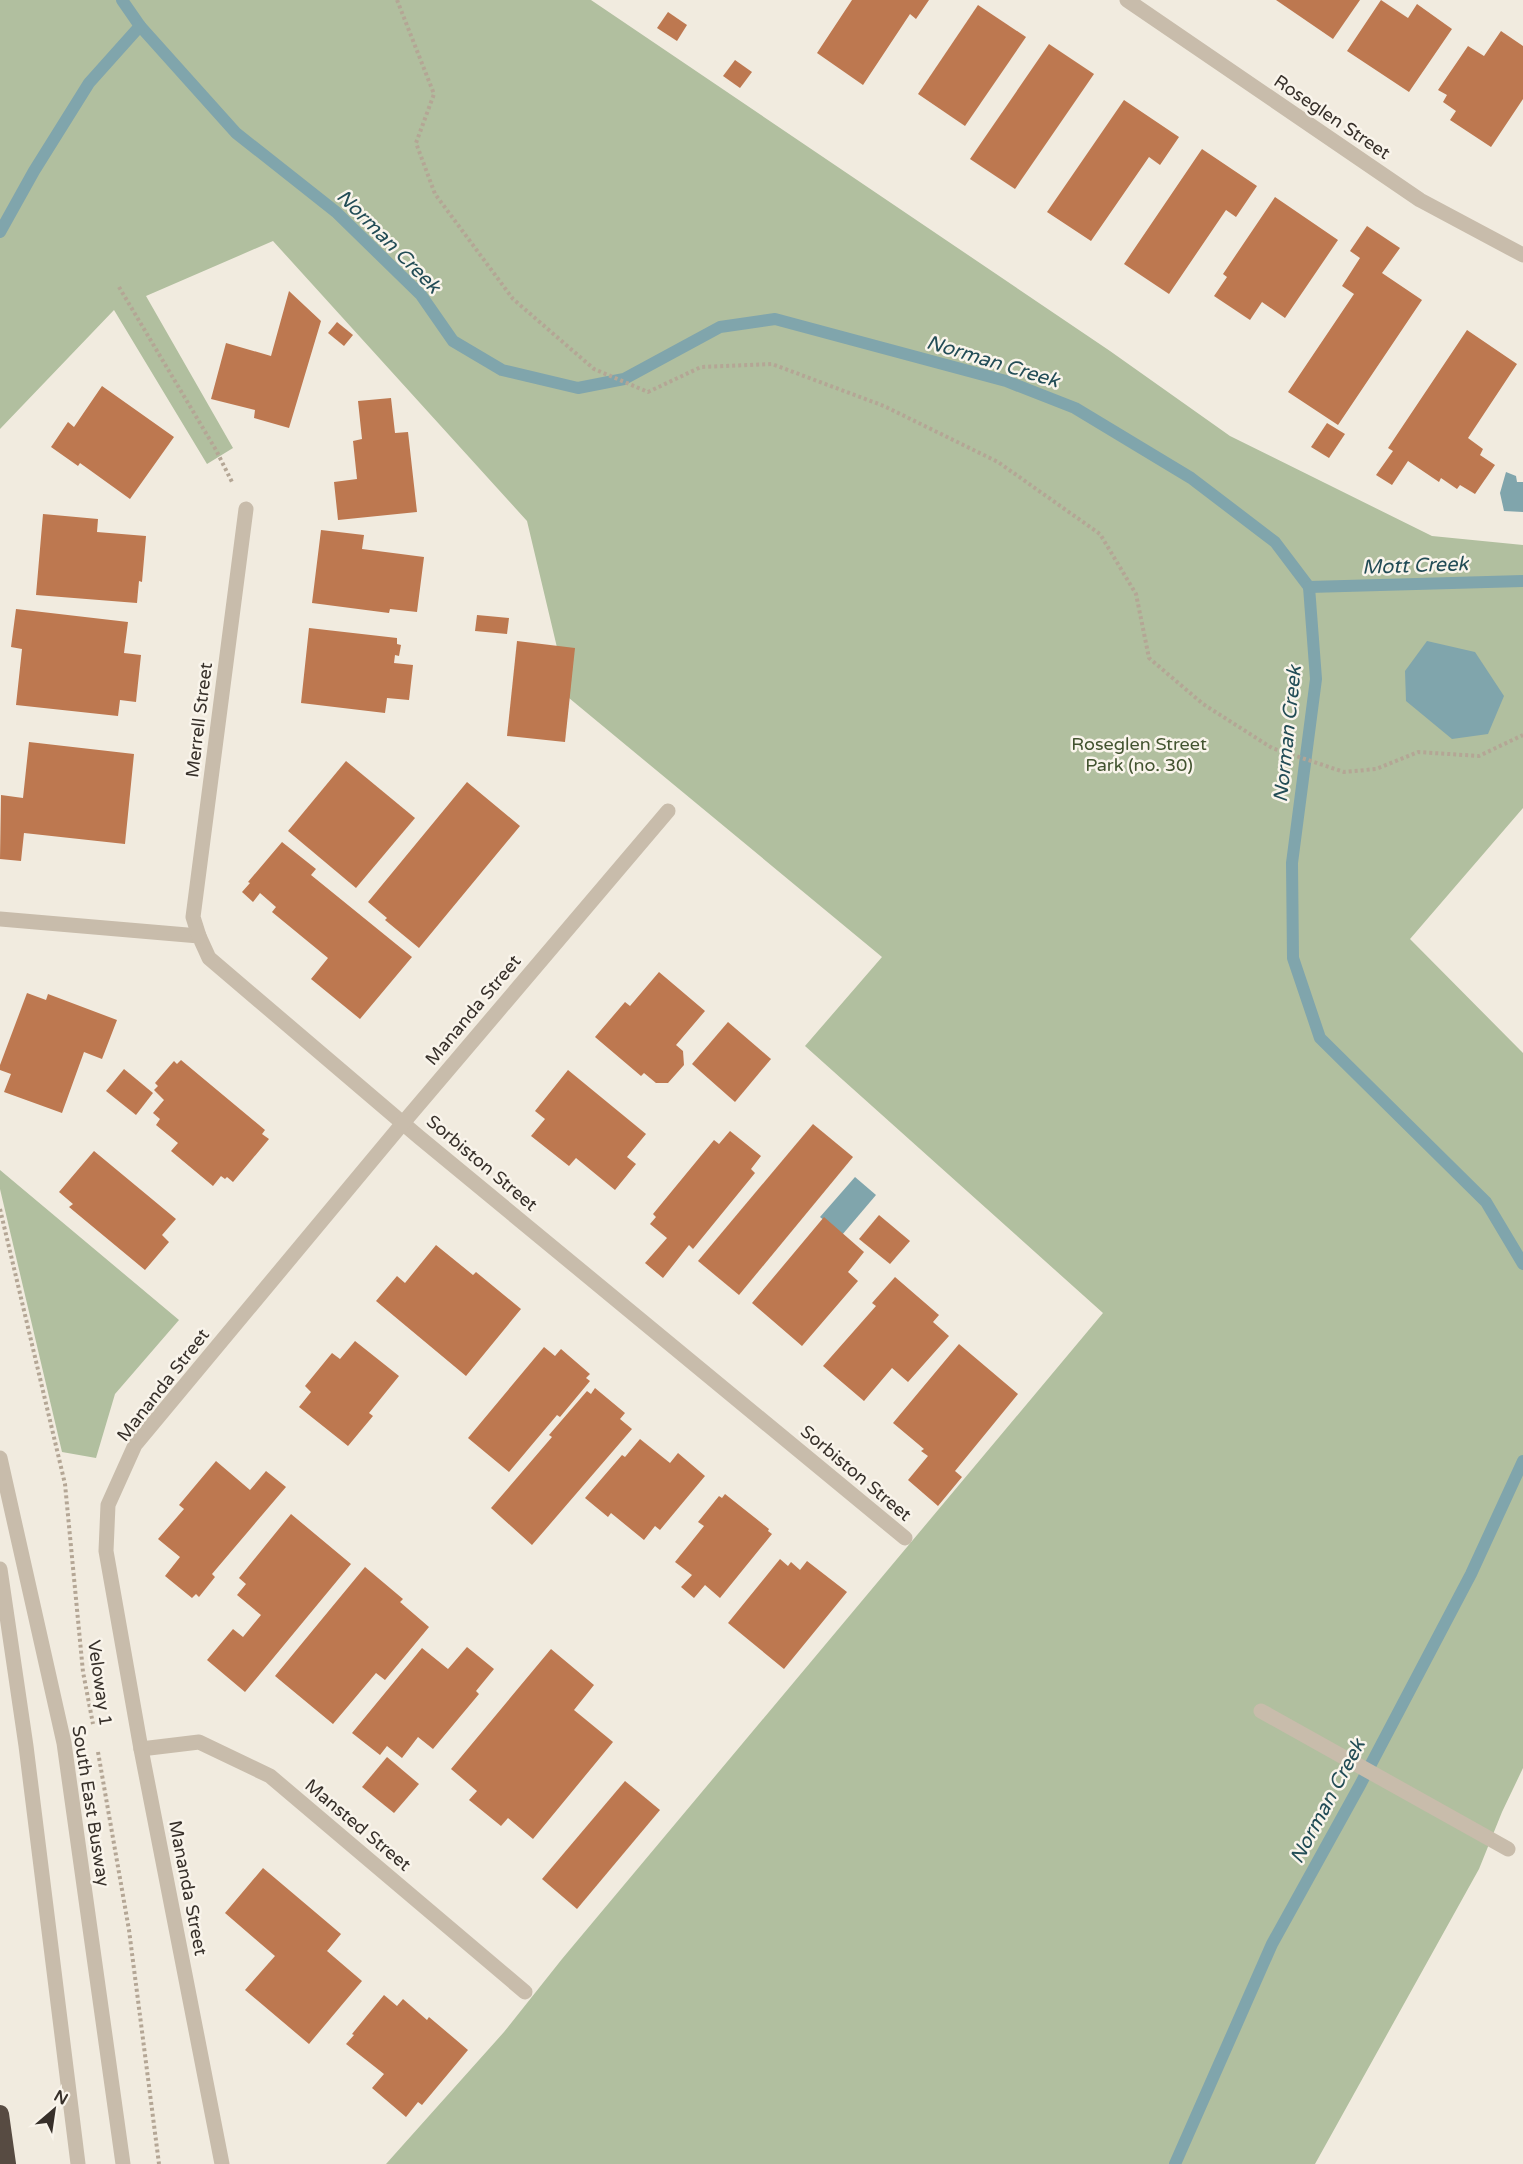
<svg xmlns="http://www.w3.org/2000/svg" width="1523" height="2164" viewBox="0 0 1523 2164" font-family="'Varela Round',sans-serif">
<rect width="100%" height="100%" fill="#f1ebdf"/>
<g fill="#b1bf9f">
<polygon points="0,0 591,0 1110,351 1230,436 1432,536 1523,545 1523,808 1410,939 1523,1053 1523,1768 1502,1812 1479,1869 1315,2164 386,2164 504,2032 562,1959 1103,1313 805,1046 882,957 569,698 527,521 273,241 146,296 233,448 207,464 114,310 0,429"/>
<polygon points="0,1170 179,1320 115,1394 96,1458 62,1452 0,1189"/>
</g>
<g fill="#80a5ac">
<polygon points="1506,472 1516,476 1517,482 1523,482 1523,512 1504,511 1500,493"/>
<polygon points="1427,641 1475,652 1504,696 1488,734 1452,739 1406,701 1405,671"/>
<polygon points="855,1177 876,1195 842,1235 820,1217"/>
</g>
<g fill="none" stroke-linecap="round" stroke-linejoin="round">
<g stroke="#80a5ac" stroke-width="12">
<polyline points="122,0 140,26 236,133 336,212 421,295 453,341 502,370 578,388 624,379 720,327 775,319 1006,381 1075,408 1191,478 1275,542 1309,587 1316,679 1292,863 1293,958 1320,1038 1486,1202 1523,1264"/>
<polyline points="0,232 34,171 89,83 140,26"/>
<polyline points="1309,587 1523,581"/>
<polyline points="1175,2164 1272,1944 1360,1785 1471,1574 1523,1461"/>
</g>
</g>
<g fill="#bd7850">
<polygon points="852,0 929,0 916,19 910,14 863,85 817,53"/>
<polygon points="1276,0 1360,0 1333,39"/>
<polygon points="1381,0 1408,18 1417,4 1452,29 1409,92 1347,51"/>
<polygon points="978,5 1026,37 965,126 918,94"/>
<polygon points="668,12 687,25 677,41 657,28"/>
<polygon points="1501,31 1523,46 1523,99 1491,147 1450,120 1456,111 1443,102 1447,95 1438,90 1468,46 1484,56"/>
<polygon points="1049,44 1094,74 1015,189 970,159"/>
<polygon points="735,60 752,72 740,88 723,76"/>
<polygon points="1124,100 1179,137 1160,165 1149,157 1091,241 1047,212"/>
<polygon points="1202,149 1257,186 1236,217 1226,210 1169,294 1124,264"/>
<polygon points="1275,197 1338,240 1285,318 1262,302 1250,320 1214,296 1227,277 1223,274"/>
<polygon points="1367,226 1400,248 1382,273 1422,300 1338,425 1288,392 1354,294 1342,286 1360,258 1350,251"/>
<polygon points="289,291 321,321 289,428 254,418 255,410 211,399 226,343 271,356"/>
<polygon points="337,322 353,335 344,346 328,333"/>
<polygon points="1467,330 1517,364 1468,438 1483,449 1480,455 1495,465 1475,494 1460,485 1457,489 1441,478 1439,482 1408,461 1392,485 1376,475 1393,451 1388,448"/>
<polygon points="102,386 174,437 130,499 80,463 78,466 51,447 68,422 74,427"/>
<polygon points="391,398 395,433 408,432 417,512 338,520 334,482 357,479 353,441 362,439 358,401"/>
<polygon points="1327,423 1345,434 1329,458 1311,447"/>
<polygon points="43,514 98,519 97,532 146,536 142,582 139,581 137,603 36,595"/>
<polygon points="321,530 364,535 362,549 424,557 417,612 390,609 389,613 312,603"/>
<polygon points="16,609 128,622 124,653 141,655 136,702 120,700 118,716 16,705 22,649 11,647"/>
<polygon points="477,615 509,618 507,634 475,631"/>
<polygon points="309,628 397,638 397,644 401,645 399,656 395,655 394,663 413,665 409,700 387,698 385,713 301,703"/>
<polygon points="517,641 575,648 565,742 507,736"/>
<polygon points="29,742 134,754 125,844 24,833 21,861 0,859 1,795 23,798"/>
<polygon points="346,761 415,818 356,888 288,831"/>
<polygon points="467,782 520,826 419,948 385,920 387,918 368,902"/>
<polygon points="282,842 316,869 311,875 412,957 360,1019 311,979 328,958 272,912 276,907 260,893 253,902 242,892 250,883 248,882"/>
<polygon points="659,972 705,1011 676,1045 683,1051 684,1065 668,1083 656,1083 644,1073 641,1076 595,1037 625,1002 630,1006"/>
<polygon points="27,993 46,1000 48,994 117,1020 102,1059 84,1052 62,1113 4,1092 11,1074 0,1070 0,1065"/>
<polygon points="728,1022 771,1059 735,1102 692,1064"/>
<polygon points="181,1060 265,1130 262,1134 269,1139 233,1182 227,1177 225,1179 221,1176 213,1186 171,1151 178,1143 156,1125 160,1119 153,1113 164,1100 154,1090 158,1086 155,1083 174,1061 177,1064"/>
<polygon points="124,1069 153,1093 136,1115 106,1091"/>
<polygon points="568,1070 646,1134 627,1157 636,1164 615,1190 576,1158 569,1166 531,1136 545,1119 535,1111"/>
<polygon points="813,1124 853,1157 739,1295 698,1261"/>
<polygon points="730,1131 761,1156 751,1169 755,1173 693,1249 689,1245 663,1278 645,1263 667,1238 650,1224 656,1217 653,1214 714,1140 719,1144"/>
<polygon points="94,1151 176,1219 162,1235 169,1242 145,1270 69,1207 73,1204 59,1192"/>
<polygon points="879,1215 910,1241 890,1264 859,1239"/>
<polygon points="824,1217 864,1252 848,1272 858,1281 802,1346 752,1303"/>
<polygon points="436,1245 473,1275 476,1272 521,1309 466,1376 376,1301 397,1276 405,1283"/>
<polygon points="895,1277 939,1315 933,1322 949,1336 908,1382 892,1368 864,1401 823,1366 876,1306 872,1303"/>
<polygon points="355,1341 399,1376 369,1413 373,1416 348,1446 299,1407 311,1392 305,1386 332,1353 340,1359"/>
<polygon points="959,1344 1018,1394 955,1471 962,1477 938,1506 908,1480 928,1456 921,1451 924,1449 893,1423"/>
<polygon points="544,1347 555,1356 561,1349 590,1374 586,1378 590,1381 560,1417 557,1415 509,1472 468,1438"/>
<polygon points="595,1388 625,1413 620,1419 632,1429 532,1545 491,1508 552,1437 549,1435 587,1391 591,1394"/>
<polygon points="640,1439 670,1463 678,1453 705,1476 660,1530 655,1526 644,1540 611,1513 608,1517 585,1498 622,1455 625,1457"/>
<polygon points="216,1461 250,1490 266,1471 286,1487 212,1574 215,1577 199,1597 196,1594 192,1598 165,1576 180,1557 158,1539 184,1509 179,1505"/>
<polygon points="725,1494 769,1529 768,1531 772,1534 720,1598 705,1585 694,1598 681,1587 692,1575 675,1562 704,1526 698,1522 719,1496 722,1498"/>
<polygon points="291,1514 351,1564 245,1692 207,1660 233,1629 243,1637 261,1615 237,1595 246,1584 239,1578"/>
<polygon points="780,1559 788,1566 791,1562 800,1570 807,1561 847,1592 784,1669 728,1623"/>
<polygon points="365,1567 403,1599 400,1602 429,1627 385,1680 376,1673 333,1724 275,1676"/>
<polygon points="467,1647 494,1669 476,1691 479,1694 433,1749 418,1737 402,1758 387,1746 380,1755 352,1733 422,1648 448,1669"/>
<polygon points="551,1649 594,1685 574,1710 613,1742 533,1839 508,1818 501,1826 469,1800 477,1791 451,1769"/>
<polygon points="387,1757 419,1784 394,1813 362,1787"/>
<polygon points="625,1781 660,1810 577,1909 542,1879"/>
<polygon points="263,1868 341,1934 327,1951 362,1981 309,2044 245,1990 275,1956 225,1913"/>
<polygon points="384,1995 397,2006 403,1999 427,2020 429,2017 468,2050 422,2105 418,2102 406,2117 372,2088 384,2074 346,2044 354,2035 352,2034"/>
</g>
<g fill="none" stroke-linecap="round" stroke-linejoin="round">
<g stroke="#b4a695" stroke-width="4" stroke-dasharray="3 3" stroke-linecap="butt">
<polyline points="397,0 434,94 416,143 435,194 513,299 594,369 648,392 701,367 772,364 884,406 998,462 1100,534 1136,594 1149,658 1203,704 1272,748 1344,772 1376,769 1418,752 1479,756 1523,735"/>
<polyline points="119,287 216,450 233,484"/>
<polyline points="0,1209 65,1484 83,1672 93,1724"/>
<polyline points="98,1752 129,1930 159,2164"/>
</g>
<g stroke="#c8bcab" stroke-width="15">
<polyline points="0,1458 64,1743 123,2164"/>
<polyline points="0,1569 26,1746 78,2164"/>
<polyline points="1261,1711 1508,1849"/>
</g>
<g stroke="#c8bcab" stroke-width="15">
<polyline points="1127,0 1420,200 1523,255"/>
<polyline points="0,919 199,936 209,958 419,1137 905,1538"/>
<polyline points="199,936 193,917 246,509"/>
<polyline points="141,1749 199,1742 270,1776 525,1992"/>
<polyline points="222,2164 141,1749 106,1551 108,1505 135,1445 403,1123 668,811"/>
</g>
<polyline stroke="#574b42" stroke-width="18" points="0,2114 7,2164"/>
</g>
<g text-anchor="middle" stroke-width="5" stroke-linejoin="round" paint-order="stroke">
<g font-size="18" fill="#37302a" stroke="#f9f4eb">
<text transform="translate(1332 117) rotate(34)" y="6">Roseglen Street</text>
<text transform="translate(199 720) rotate(-83)" y="6">Merrell Street</text>
<text transform="translate(473 1010) rotate(-50)" y="6">Mananda Street</text>
<text transform="translate(482 1163) rotate(40)" y="6">Sorbiston Street</text>
<text transform="translate(163 1385) rotate(-52)" y="6">Mananda Street</text>
<text transform="translate(856 1473) rotate(40)" y="6">Sorbiston Street</text>
<text transform="translate(100 1683) rotate(82)" y="6">Veloway 1</text>
<text transform="translate(91 1806) rotate(81)" y="6">South East Busway</text>
<text transform="translate(358 1825) rotate(40)" y="6">Mansted Street</text>
<text transform="translate(188 1888) rotate(79)" y="6">Mananda Street</text>
</g>
<g font-size="18" fill="#42532f" stroke="#f9f4eb">
<text x="1139" y="750">Roseglen Street<tspan x="1139" dy="21">Park (no. 30)</tspan></text>
</g>
<g font-size="20" font-style="italic" fill="#224c56" stroke="#f9f4eb">
<text transform="translate(389 241) rotate(45)" y="7">Norman Creek</text>
<text transform="translate(993 361) rotate(17)" y="7">Norman Creek</text>
<text transform="translate(1415 565) rotate(-2)" y="7">Mott Creek</text>
<text transform="translate(1287 734) rotate(-84)" y="7">Norman Creek</text>
<text transform="translate(1327 1801) rotate(-62)" y="7">Norman Creek</text>
</g>
</g>
<g transform="translate(54 2110) rotate(29)" stroke="#f9f4eb" stroke-width="4.5" paint-order="stroke">
<path d="M0-4.5L10 22L0 15L-10 22Z" fill="#37302a"/>
<text y="-9" font-size="16" font-weight="bold" text-anchor="middle" fill="#37302a">N</text>
</g>
</svg>
